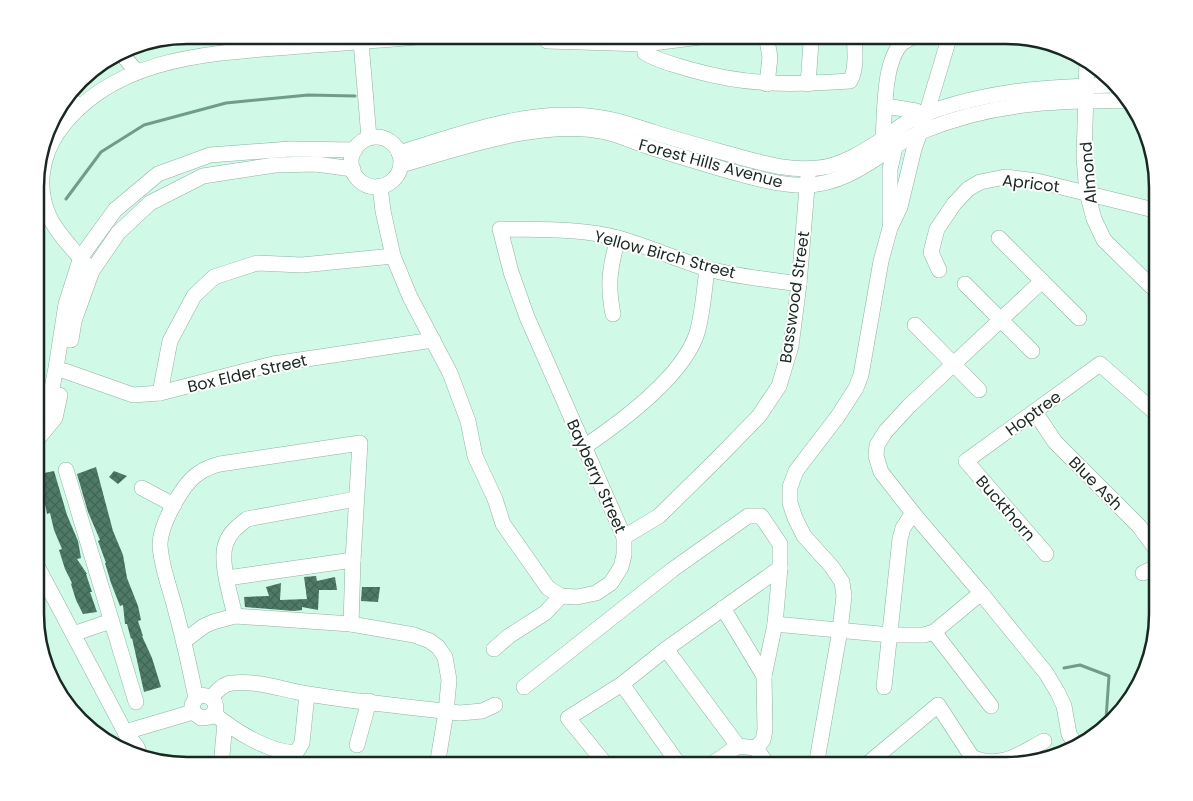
<svg xmlns="http://www.w3.org/2000/svg" width="1193" height="801" viewBox="0 0 1193 801" font-family="Poppins,sans-serif">
<defs>
<pattern id="building-cross-hatch" width="8" height="8" patternUnits="userSpaceOnUse" patternTransform="scale(1.25)"><rect width="8" height="8" fill="#4e7b68"/><path d="M0 0l8 8M0 8l8-8" fill="none" stroke="#406555"/></pattern>
</defs>
<rect width="100%" height="100%" fill="#d0f9e7"/>
<g fill="none" stroke-linecap="round" stroke-linejoin="round">
<g stroke="#709d8a" stroke-width="3">
<polyline points="66,199 101,152 144,125 226,103 308,95 355,96"/>
<polyline points="1064,668 1080,665 1109,676 1106,719 1108,721"/>
<path d="M443,760C457,754 473,760 487,766"/>
</g>
</g>
<g fill="url(#building-cross-hatch)">
<polygon points="96,467 113,531 123,555 127,578 138,606 141,620 138,621 143,636 142,636 152,658 161,687 144,692 132,638 131,639 127,624 125,624 123,605 120,606 111,583 105,563 106,563 98,541 100,540 88,512 77,474"/>
<polygon points="54,471 67,515 78,541 81,558 77,559 87,574 86,574 92,592 90,592 97,612 83,614 76,600 71,584 72,583 65,569 59,550 62,549 54,530 50,513 47,514 39,474"/>
<polygon points="114,471 127,476 118,484 109,477"/>
<polygon points="316,576 317,581 335,577 337,590 319,590 318,610 302,607 302,610 294,611 245,607 244,597 269,596 266,587 281,583 280,600 307,599 304,577"/>
<polygon points="362,587 380,587 378,602 361,601"/>
</g>
<g fill="none" stroke-linecap="round" stroke-linejoin="round">
<defs>
<g id="minor">
<polyline points="546,35 547,41 645,44 716,35"/>
<polyline points="766,35 770,57 767,84"/>
<polyline points="361,42 369,138"/>
<path d="M645,44V53C660,62 676,65 692,70C749,86 792,85 850,81C857,69 855,49 854,35"/>
<polyline points="120,52 137,72"/>
<polyline points="1087,59 1084,158 1087,193 1094,219 1104,240 1158,293"/>
<polyline points="808,84 811,43 810,35"/>
<polyline points="67,98 80,106"/>
<polyline points="886,106 916,111"/>
<circle cx="376" cy="162" r="25"/>
<path d="M883,139C885,113 883,62 902,43C906,40 912,38 916,35"/>
<path d="M399,153C464,133 533,106 602,118C619,120 636,127 653,132C684,142 715,150 747,159C770,165 793,171 818,168C842,166 866,150 886,137C894,131 902,124 911,120C975,91 1044,87 1114,85"/>
<path d="M401,165C461,148 543,118 606,132C622,136 637,143 653,148C682,157 711,166 740,174C762,180 785,186 807,185C853,184 883,148 923,131C992,103 1055,100 1129,101"/>
<path d="M380,186L383,211L393,256L410,297L450,373L468,421L475,456L495,499L503,524L548,588L561,596L577,597L596,593L611,583L621,567L624,555V537L527,317L511,272L500,229C540,230 579,228 618,238C647,246 676,259 705,268C735,277 768,279 799,284"/>
<polyline points="890,222 890,169 896,143"/>
<polyline points="999,238 1079,318"/>
<polyline points="939,270 931,252 937,229 954,204 968,189 980,182 1005,177 1037,181 1158,211"/>
<path d="M92,271C78,254 60,238 50,218C36,190 41,157 58,132C113,54 217,53 302,46C349,43 395,39 442,35"/>
<polyline points="1042,281 909,406 886,431 877,445 876,456 881,472 913,513 981,593 1046,673 1058,693 1064,706 1069,734 1077,747"/>
<polyline points="965,284 1032,351"/>
<path d="M613,314C607,284 610,267 618,238"/>
<polyline points="915,325 979,390"/>
<polyline points="71,340 74,321 92,271 118,233 150,203 203,176 275,165 316,164 353,169"/>
<polyline points="65,371 133,395 160,393 273,364 433,340"/>
<polyline points="160,393 170,341 194,296 214,277 257,263 302,265 393,256"/>
<polyline points="1035,412 1055,442 1139,526 1158,552"/>
<polyline points="36,418 48,408 56,368 66,304 81,257 115,210 158,174 210,155 290,149 355,150"/>
<polyline points="36,441 55,418 60,395"/>
<path d="M584,447C621,422 683,377 697,333C703,312 704,291 707,269"/>
<polyline points="66,470 136,702"/>
<polyline points="142,488 174,505"/>
<polyline points="624,537 659,516 716,460 759,416 779,386 791,346 799,284 808,175"/>
<polyline points="1046,554 966,461 1100,364 1158,415"/>
<polyline points="36,564 125,732 137,747 141,758"/>
<polyline points="1143,573 1158,566"/>
<polyline points="227,578 353,560"/>
<polyline points="723,608 764,676"/>
<path d="M235,616C231,597 219,561 226,543C230,532 238,526 247,519L356,499"/>
<polyline points="775,624 890,635 924,635 934,632 981,593"/>
<polyline points="934,632 991,706"/>
<polyline points="73,634 111,621"/>
<polyline points="184,641 204,626 213,622 235,616 351,624 414,635 430,641 438,647 445,657 449,680 446,712 437,766"/>
<polyline points="494,649 509,636 545,613 561,596"/>
<polyline points="666,649 738,746 756,748 768,766"/>
<polyline points="622,684 680,766"/>
<polyline points="524,687 672,570 748,516 761,516 780,544 780,568 775,624 764,676 765,730 763,740 756,748"/>
<polyline points="884,687 900,539 903,528 913,513"/>
<path d="M196,698C206,692 216,698 216,710L210,717L201,718L193,712L192,705L196,698C190,669 184,641 176,612C171,591 161,567 160,545C160,525 182,484 199,473C206,468 212,466 220,464L360,443L353,560L351,624"/>
<path d="M211,698C217,691 223,684 232,683C258,680 283,690 308,694C358,702 409,707 460,713L482,711L495,705"/>
<path d="M214,714C235,731 268,752 296,753L302,743L307,694"/>
<polyline points="125,732 193,712"/>
<polyline points="357,745 369,701"/>
<polyline points="123,751 128,736"/>
<polyline points="221,766 225,723"/>
<polyline points="607,766 568,718 622,684 666,649 780,568"/>
<polyline points="709,766 738,746"/>
<polyline points="816,766 840,630 844,596 842,582 832,567 804,536 795,518 790,503 790,487 796,471 838,416 856,388 861,375 881,261 890,228 900,207 914,149 926,115 950,35"/>
<path d="M865,766L938,705L972,757C1000,770 1019,754 1044,741"/>
</g>
</defs>
<use href="#minor" stroke="#8db4a3" stroke-width="16"/>
<use href="#minor" stroke="#fff" stroke-width="15"/>
</g>
<g text-anchor="middle" stroke-width="4" stroke-linejoin="round" paint-order="stroke">
<g font-size="16" fill="#192922" stroke="#fff">
<text transform="translate(711 163) rotate(15)" y="6">Forest Hills Avenue</text>
<text transform="translate(1088 173) rotate(-95)" y="6">Almond</text>
<text transform="translate(1031 183) rotate(7)" y="6">Apricot</text>
<text transform="translate(665 254) rotate(15)" y="6">Yellow Birch Street</text>
<text transform="translate(794 297) rotate(-82)" y="6">Basswood Street</text>
<text transform="translate(247 373) rotate(-13)" y="6">Box Elder Street</text>
<text transform="translate(1033 413) rotate(-36)" y="6">Hoptree</text>
<text transform="translate(597 476) rotate(66)" y="6">Bayberry Street</text>
<text transform="translate(1096 483) rotate(45)" y="6">Blue Ash</text>
<text transform="translate(1006 508) rotate(49)" y="6">Buckthorn</text>
</g>
</g>
<path d="M0 0H1193V801H0ZM187 44H1006A143 143 0 0 1 1149 187V614A143 143 0 0 1 1006 757H187A143 143 0 0 1 44 614V187A143 143 0 0 1 187 44Z" fill="#fff" fill-rule="evenodd"/>
<path fill="none" stroke="#192922" stroke-width="2.5" d="M187 44H1006A143 143 0 0 1 1149 187V614A143 143 0 0 1 1006 757H187A143 143 0 0 1 44 614V187A143 143 0 0 1 187 44Z"/>
</svg>
